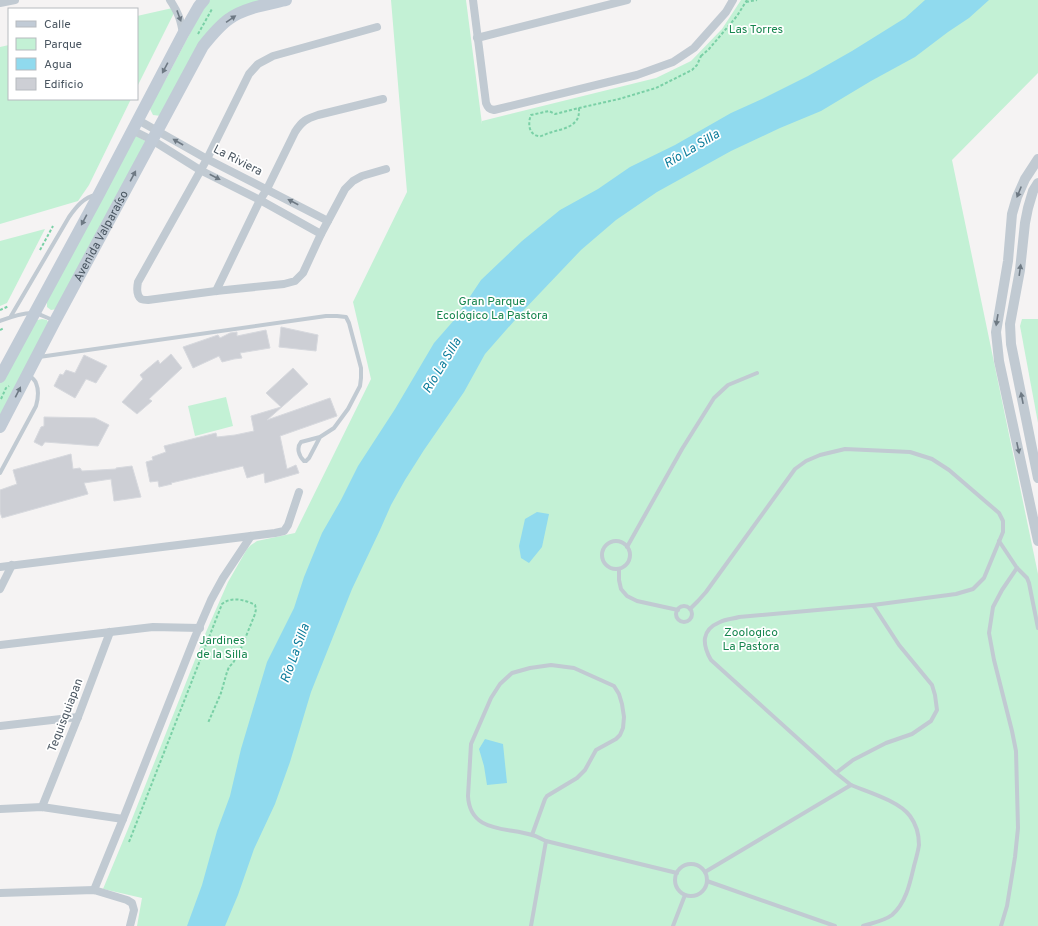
<svg xmlns="http://www.w3.org/2000/svg" width="1038" height="926" viewBox="0 0 1038 926" font-family="Overpass,sans-serif">
<rect width="100%" height="100%" fill="#f5f3f3"/>
<g fill="#c3f1d5">
<polygon points="210,0 267,0 229,15 161,116 153,115 150,109 154,99 166,79 197,20 205,7"/>
<polygon points="391,0 466,0 482,124 482,121 656,78 691,61 722,29 741,0 1038,0 1038,73 952,160 1038,574 1038,926 137,926 142,898 103,889 130,824 206,632 228,582 247,549 251,545 257,541 295,533 371,379 353,302 407,192"/>
<polygon points="177,7 137,87 137,16"/>
<polygon points="9,45 9,99 131,99 89,185 78,201 0,224 0,47"/>
<polygon points="135,135 147,142 57,309 51,310 47,307 47,300"/>
<polygon points="45,229 7,303 0,306 0,241"/>
<polygon points="42,319 47,320 49,324 0,415 0,382 33,321"/>
<polygon points="1022,319 1038,319 1038,423 1020,326"/>
<polygon points="226,397 233,426 195,436 188,406"/>
</g>
<g fill="#90daee">
<polygon points="925,0 989,0 969,18 948,32 915,57 871,81 821,111 780,128 731,151 657,192 616,220 581,250 522,312 485,354 464,392 424,450 405,480 391,505 380,530 352,589 311,692 290,762 275,804 254,849 238,895 225,926 187,926 202,885 217,831 230,796 241,749 267,662 294,608 304,577 322,533 341,500 358,466 395,409 434,343 455,319 481,280 522,241 560,210 598,189 630,167 675,145 731,113 762,99 808,76 852,51 905,18"/>
<polygon points="537,512 549,514 542,547 529,563 521,558 519,546 525,519"/>
<polygon points="485,739 503,744 507,783 487,785 484,766 479,749"/>
</g>
<g fill="#cdcfd5" stroke="#d7d9de">
<polygon points="281,327 318,335 316,351 279,347"/>
<polygon points="266,330 270,348 240,353 242,358 234,359 222,362 219,356 193,368 183,347 218,335 220,338 230,333 237,332 237,336"/>
<polygon points="171,354 182,368 149,399 152,401 137,414 122,402 143,379 140,375 158,360 160,364"/>
<polygon points="84,355 107,366 96,383 86,379 75,398 54,386 60,374 63,375 66,370 75,373"/>
<polygon points="293,368 308,384 267,420 330,398 337,416 280,436 287,469 296,465 299,473 265,483 264,473 247,478 243,466 171,483 172,484 159,487 158,481 150,482 146,462 153,460 152,457 166,452 164,446 216,433 217,437 235,435 254,431 251,416 281,407 266,393"/>
<polygon points="44,417 95,418 109,425 98,446 45,442 42,446 34,442 41,427 44,426"/>
<polygon points="71,454 73,469 80,468 82,471 116,469 116,468 132,466 141,497 114,501 111,479 84,483 88,494 2,518 0,512 0,490 17,484 13,470"/>
</g>
<g fill="none" stroke-linecap="round" stroke-linejoin="round">
<g stroke="#7ad0a6" stroke-width="2" stroke-dasharray="3 2" stroke-linecap="butt">
<polyline points="746,2 757,0"/>
<polyline points="198,34 212,9"/>
<polyline points="701,56 709,49 737,16 747,0"/>
<path d="M579,108C579,114 579,118 575,122C569,129 557,130 549,133C545,134 542,137 538,136C528,134 528,122 531,115L549,111L555,114L579,108L619,99L656,88L692,70L697,65L701,56L699,54"/>
<polyline points="40,250 53,226"/>
<polyline points="0,310 9,306"/>
<polyline points="0,330 4,328"/>
<polyline points="1,399 6,388 9,386"/>
<polyline points="202,640 212,643"/>
<path d="M129,842L222,604C231,596 246,600 255,605L256,609L255,614L240,651L233,663L229,667L227,672L221,693L208,723"/>
</g>
<g stroke="#c1cad2" stroke-width="4">
<path d="M11,316L69,217C76,207 84,197 96,195"/>
<path d="M0,321C10,317 23,312 35,313C40,314 47,318 53,320"/>
<path d="M39,357L326,316H337L346,317L349,323L361,368V378L360,386L348,409L334,428L320,437L301,442C296,448 299,456 304,461H306L309,458L320,437"/>
<path d="M0,473L36,406C38,399 39,390 36,383C35,380 31,377 29,375"/>
<circle cx="616" cy="555" r="14"/>
<polyline points="999,541 1017,568 1027,578 1029,583 1038,628"/>
<polyline points="627,547 682,449 714,398 728,385 757,373"/>
<polyline points="619,569 619,580 621,589 627,596 637,601 678,610"/>
<circle cx="684" cy="614" r="8"/>
<polyline points="690,609 698,601 706,592 795,469 806,461 820,455 845,449 910,452 932,459 949,470 999,513 1003,521 1003,532 984,578 973,589 956,594 873,605"/>
<path d="M851,785C868,792 899,801 910,816C916,824 919,835 919,845C918,852 916,859 914,866C910,883 906,903 892,915C884,921 872,923 863,926"/>
<polyline points="546,841 677,873"/>
<circle cx="691" cy="880" r="16"/>
<path d="M705,872L851,785L836,773L711,660C702,644 701,630 720,622C726,619 733,619 739,617L873,605L899,645L932,685L935,695L937,710L931,721L912,734L886,743L853,760L836,773"/>
<polyline points="707,881 835,926"/>
<path d="M531,926L546,841C541,839 537,836 532,835C506,827 470,833 468,796L471,744L491,698L500,684L512,673L530,668L551,665L574,668L614,686L619,694L622,704L624,717L623,728L620,735L616,739L596,750L585,770L577,778L547,796L545,799L532,835"/>
<polyline points="673,926 685,895"/>
<polyline points="1001,926 1007,906 1015,857 1018,828 1016,751 1012,731 994,660 989,633 993,607 1002,590 1017,568"/>
</g>
<g stroke="#c1cad2" stroke-width="8">
<path d="M170,0C178,12 181,20 183,34"/>
<path d="M473,0L486,103C488,108 489,109 494,110L637,75L673,62L694,48L726,12L733,0"/>
<polyline points="0,3 15,0"/>
<path d="M377,27L273,56L258,64L249,74L207,159L138,282C137,287 136,295 141,299C143,300 146,300 148,300L216,291L284,284L295,281L303,273L321,234L345,189L353,181L362,176L386,169"/>
<polyline points="477,38 627,0"/>
<polyline points="138,120 207,159 328,221"/>
<polyline points="132,130 152,140 200,170 260,200 321,234"/>
<path d="M216,291L260,200L267,189L295,132C302,121 306,119 318,115L383,99"/>
<polyline points="0,567 275,533 284,531 288,525 299,492"/>
<polyline points="0,589 12,565"/>
<polyline points="0,645 153,627 200,628"/>
<polyline points="0,726 78,717"/>
<polyline points="42,807 78,717 110,632"/>
<polyline points="0,809 42,807 123,819"/>
<polyline points="94,890 123,819 195,637 211,600 223,578 251,536"/>
<polyline points="0,893 94,890 127,900 132,903 134,910 130,926"/>
</g>
<g stroke="#c1cad2" stroke-width="10">
<polyline points="1038,159 1025,179 1017,197 1012,214 1008,261 996,332 999,361 1038,541"/>
<polyline points="1038,183 1033,191 1028,208 1025,223 1020,270 1010,324 1011,344 1038,478"/>
</g>
<g stroke="#c1cbd6" stroke-width="12">
<polyline points="0,377 99,194 183,34 199,6 204,0"/>
<path id="s1" d="M0,427L55,321L203,46C211,36 219,26 229,19C243,8 269,4 286,0"/>
</g>
</g>
<defs><path id="oneway-solid" d="M-6-.8H1V-3.2L6.5 0L1 3.2V.8H-6Z"/></defs>
<g fill="#6e7983">
<use href="#oneway-solid" transform="translate(179 16) rotate(70)"/>
<use href="#oneway-solid" transform="translate(178 142) rotate(-150)"/>
<use href="#oneway-solid" transform="translate(215 177) rotate(27)"/>
<use href="#oneway-solid" transform="translate(1019 192) rotate(112)"/>
<use href="#oneway-solid" transform="translate(293 202) rotate(-152)"/>
<use href="#oneway-solid" transform="translate(1020 270) rotate(-82)"/>
<use href="#oneway-solid" transform="translate(997 320) rotate(99)"/>
<use href="#oneway-solid" transform="translate(1022 398) rotate(-101)"/>
<use href="#oneway-solid" transform="translate(1018 448) rotate(78)"/>
</g>
<g fill="#6e7984">
<use href="#oneway-solid" transform="translate(231 19) rotate(-34)"/>
<use href="#oneway-solid" transform="translate(165 68) rotate(118)"/>
<use href="#oneway-solid" transform="translate(133 176) rotate(-62)"/>
<use href="#oneway-solid" transform="translate(84 220) rotate(118)"/>
<use href="#oneway-solid" transform="translate(18 392) rotate(-63)"/>
</g>
<g text-anchor="middle" stroke-width="3.5" stroke-linejoin="round" paint-order="stroke">
<g font-size="12" fill="#17864f" stroke="#fff">
<text x="756" y="33">Las Torres</text>
<text x="492" y="305">Gran Parque<tspan x="492" dy="14">Ecológico La Pastora</tspan></text>
<text x="751" y="636">Zoologico<tspan x="751" dy="14">La Pastora</tspan></text>
<text x="222" y="644">Jardines<tspan x="222" dy="14">de la Silla</tspan></text>
</g>
<g font-size="12" fill="#4a5661" stroke="#fff">
<text transform="translate(238 160) rotate(27)" y="4">La Riviera</text>
<text dy="4" stroke="none"><textPath href="#s1" startOffset="216">Avenida Valparaíso</textPath></text>
<text transform="translate(65 715) rotate(-69)" y="4">Tequisquiapan</text>
</g>
<g font-size="13" font-style="italic" fill="#0c7c9b" stroke="#fff">
<text transform="translate(691 148) rotate(-31)" y="5">Río La Silla</text>
<text transform="translate(441 365) rotate(-59)" y="5">Río La Silla</text>
<text transform="translate(294 653) rotate(-70)" y="5">Río La Silla</text>
</g>
</g>
<rect x="8" y="8" width="130" height="92" fill="#ffffff" stroke="#b7bbc0"/>
<rect x="16" y="21" width="20" height="6" fill="#c1cbd6" stroke="#b7bbc0"/>
<text x="44" y="28" font-size="12" fill="#4a5661">Calle</text>
<rect x="16" y="38" width="20" height="12" fill="#c3f1d5" stroke="#b7bbc0"/>
<text x="44" y="48" font-size="12" fill="#4a5661">Parque</text>
<rect x="16" y="58" width="20" height="12" fill="#90daee" stroke="#b7bbc0"/>
<text x="44" y="68" font-size="12" fill="#4a5661">Agua</text>
<rect x="16" y="78" width="20" height="12" fill="#cdcfd5" stroke="#b7bbc0"/>
<text x="44" y="88" font-size="12" fill="#4a5661">Edificio</text>
</svg>
